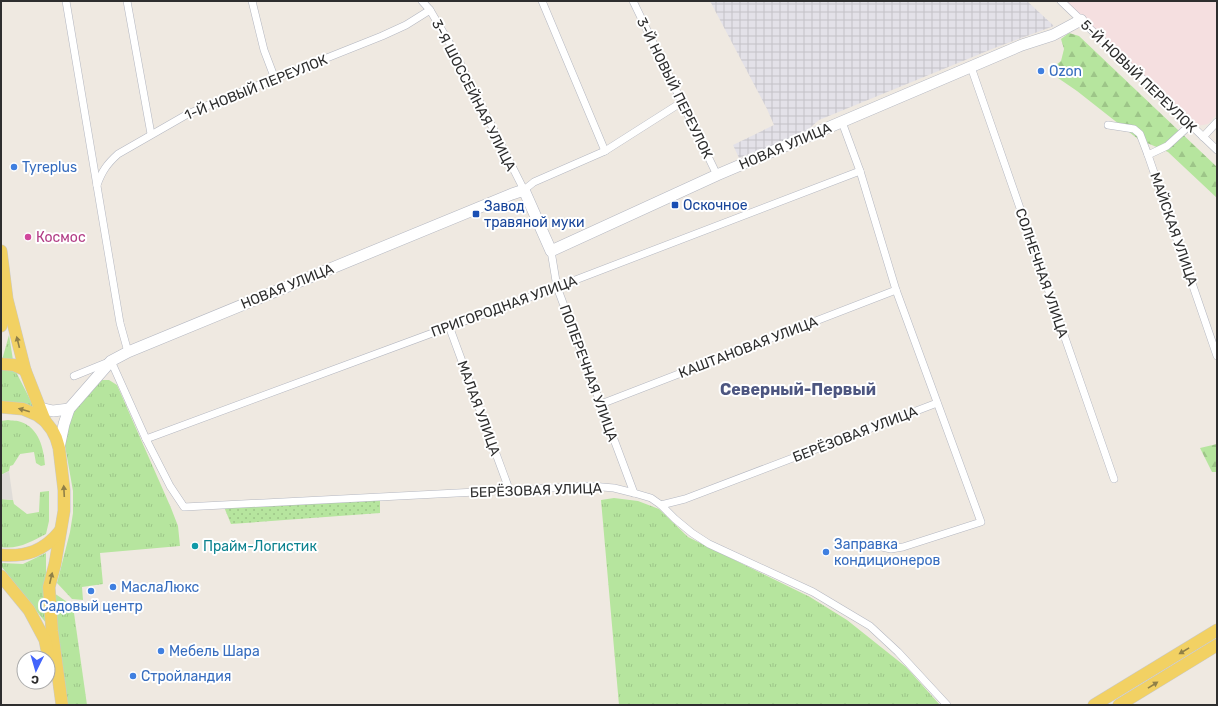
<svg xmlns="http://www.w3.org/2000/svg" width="1218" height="706" viewBox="0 0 1218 706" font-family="Rubik,sans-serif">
<defs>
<pattern id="industrial-grid" width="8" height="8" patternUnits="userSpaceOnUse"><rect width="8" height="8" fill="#e3e1e8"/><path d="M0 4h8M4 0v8" fill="none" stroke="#c3c1c7"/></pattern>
<pattern id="grass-tufts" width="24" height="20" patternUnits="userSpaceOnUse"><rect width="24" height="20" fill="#b6e59e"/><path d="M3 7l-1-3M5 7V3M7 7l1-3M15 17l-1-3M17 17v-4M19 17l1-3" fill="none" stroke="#9dc588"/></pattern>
<pattern id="forest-firs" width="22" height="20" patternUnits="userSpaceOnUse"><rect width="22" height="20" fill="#b6e59e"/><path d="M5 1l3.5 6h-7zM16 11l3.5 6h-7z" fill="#9dc588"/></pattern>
<pattern id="park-dots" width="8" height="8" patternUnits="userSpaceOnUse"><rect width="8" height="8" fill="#b6e59e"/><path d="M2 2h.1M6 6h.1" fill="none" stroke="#9dc588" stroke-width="1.8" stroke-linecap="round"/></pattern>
</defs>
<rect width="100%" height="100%" fill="#efe9e1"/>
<polygon fill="url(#industrial-grid)" points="710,1 1027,1 1054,26 997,47 819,120 803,134 739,158 733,145 774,125 767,109"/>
<polygon fill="#f5dfe0" points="1065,1 1217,1 1217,114 1208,124 1197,126"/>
<g fill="url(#grass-tufts)">
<polygon points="9,335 13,360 2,360"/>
<polygon points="1,368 15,370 34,407 20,403 1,403"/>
<polygon points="102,380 109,380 117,385 171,508 178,526 180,546 100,553 103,584 82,587 83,600 72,599 57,583 70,532 73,513 73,491 64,440 72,414"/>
<path d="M8,420C12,421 17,420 21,422C39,428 44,449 45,465L41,466L36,463L34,452L20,454L13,465L10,466L9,471L1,475V421Z"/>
<path d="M49,491V521L46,534C32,541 18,550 1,547V499L13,500L14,504L27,514L39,512L40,492Z"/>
<polygon points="614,498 638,501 659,509 688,537 810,597 847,620 906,667 940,705 619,705 601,500"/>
<polygon points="46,553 46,623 1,566 1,563 23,564"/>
<polygon points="54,593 73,606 87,705 66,705"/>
</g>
<g fill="url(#forest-firs)">
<polygon points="1069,33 1079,36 1217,167 1217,198 1168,152 1138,139 1077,91 1058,78 1056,65 1061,61 1064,49 1061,39"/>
<polygon points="1217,444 1217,472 1212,472 1200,448"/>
</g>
<polygon fill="url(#park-dots)" points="380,499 380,513 231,524 224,507"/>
<polygon fill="#dfdcd8" points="9,471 13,500 1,499 1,475"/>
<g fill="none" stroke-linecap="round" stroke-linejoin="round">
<defs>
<g id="street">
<polyline points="66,1 120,323 128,352"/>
<polyline points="127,1 151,134"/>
<polyline points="252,1 264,50 275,79"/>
<polyline points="422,1 430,10 453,49 524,190 534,182 605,151 682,102"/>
<polyline points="542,1 605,151"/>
<polyline points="633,1 717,175"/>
<polyline points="1061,1 1217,150"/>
<polyline points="971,67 1114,479"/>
<polyline points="842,122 860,171 896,290 981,522 903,547 891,549 882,547"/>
<polyline points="1108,125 1134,129 1140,134 1148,155 1217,356"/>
<polyline points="1203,137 1217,122"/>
<polyline points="1148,155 1167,146 1190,125"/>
<path d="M97,185C102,171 107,164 118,154L186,115L211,104L382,36L406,25L430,10"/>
<polyline points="551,251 557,287 634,493"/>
<polyline points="449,326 509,489"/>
<polyline points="74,376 111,361 146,439 170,486 184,507 591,486 614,488 634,493 651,498 661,505 685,499 937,403"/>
<polyline points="601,404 896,290"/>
<polyline points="146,439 557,287 860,171"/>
<polyline points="661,505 675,519 692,533 709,544 813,592 870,626 898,652 947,705"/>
</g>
<g id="secondary">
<polyline points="40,408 53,411 69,409"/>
<polyline points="59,448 64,424 69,409 111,361 128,352 512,194 524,190 551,251 717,175 1022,45 1053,35 1081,20"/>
</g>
<g id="primary">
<polyline points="1,251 7,299 25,370 45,421"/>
<polyline points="1,326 6,302"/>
<polyline points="1,364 14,365 25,370"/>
<polyline points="1,407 23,409 37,415 45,421 52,430 56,438 59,448 64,490 64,511 55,564 49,587 52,631 62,705"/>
<path d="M1,555C26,557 44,551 60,531"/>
<polyline points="1,576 29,610 45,640 48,655"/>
<polyline points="1094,705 1217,630"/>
<polyline points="1119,705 1217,645"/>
</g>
</defs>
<use href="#street" stroke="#b4b7c1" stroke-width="8"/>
<use href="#secondary" stroke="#b4b7c1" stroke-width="12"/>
<use href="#primary" stroke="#c9c9c9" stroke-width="13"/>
<use href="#street" stroke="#fff" stroke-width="7"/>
<use href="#secondary" stroke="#fff" stroke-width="11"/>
<use href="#primary" stroke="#f2d163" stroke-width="12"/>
</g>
<defs><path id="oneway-solid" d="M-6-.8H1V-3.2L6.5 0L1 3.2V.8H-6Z"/></defs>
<g fill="#908048">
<use href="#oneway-solid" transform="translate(18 342) rotate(-104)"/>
<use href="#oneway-solid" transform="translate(24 410) rotate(-164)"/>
<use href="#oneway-solid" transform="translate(64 491) rotate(-93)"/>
<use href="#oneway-solid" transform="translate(51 578) rotate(-77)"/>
<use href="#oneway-solid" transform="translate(1184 651) rotate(149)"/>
<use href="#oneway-solid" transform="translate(1153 685) rotate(-32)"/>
</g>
<g fill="#3f7fe0" stroke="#fff" stroke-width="1.5">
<circle cx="1041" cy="71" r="4"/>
<circle cx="14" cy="167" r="4"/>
<circle cx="826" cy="552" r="4"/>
<circle cx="113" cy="587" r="4"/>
<circle cx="91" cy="591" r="4"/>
<circle cx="161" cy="651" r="4"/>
<circle cx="133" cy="676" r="4"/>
</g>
<g fill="#1a4fb4" stroke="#fff" stroke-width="1.5">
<rect x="671" y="201" width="8" height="8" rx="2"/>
<rect x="472" y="210" width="8" height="8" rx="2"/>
</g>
<circle fill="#d1479c" stroke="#fff" stroke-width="1.5" cx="28" cy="237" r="4"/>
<circle fill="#0f9aa8" stroke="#fff" stroke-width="1.5" cx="195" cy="546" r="4"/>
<g text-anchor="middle" stroke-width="4" stroke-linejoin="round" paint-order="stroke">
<g font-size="14" fill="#366cbe" stroke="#fff" text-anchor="start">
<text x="1049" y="76">Ozon</text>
<text x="22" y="172">Tyreplus</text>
<text x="834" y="549">Заправка<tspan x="834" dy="16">кондиционеров</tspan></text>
<text x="121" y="592">МаслаЛюкс</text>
<text x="91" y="611" text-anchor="middle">Садовый центр</text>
<text x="169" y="656">Мебель Шара</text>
<text x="141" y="681">Стройландия</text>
</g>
<g font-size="14" fill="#2e2e2e" stroke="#fff">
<text transform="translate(1139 76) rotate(44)" y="5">5-Й НОВЫЙ ПЕРЕУЛОК</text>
<text transform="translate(256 87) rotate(-22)" y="5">1-Й НОВЫЙ ПЕРЕУЛОК</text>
<text transform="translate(675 88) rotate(64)" y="5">3-Й НОВЫЙ ПЕРЕУЛОК</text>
<text transform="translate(474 95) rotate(63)" y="5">3-Я ШОССЕЙНАЯ УЛИЦА</text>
<text transform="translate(785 146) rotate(-23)" y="5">НОВАЯ УЛИЦА</text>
<text transform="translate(1174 229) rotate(71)" y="5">МАЙСКАЯ УЛИЦА</text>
<text transform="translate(1042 273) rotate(71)" y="5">СОЛНЕЧНАЯ УЛИЦА</text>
<text transform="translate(287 286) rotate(-22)" y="5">НОВАЯ УЛИЦА</text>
<text transform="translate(504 306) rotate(-20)" y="5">ПРИГОРОДНАЯ УЛИЦА</text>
<text transform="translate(748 347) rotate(-21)" y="5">КАШТАНОВАЯ УЛИЦА</text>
<text transform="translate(589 373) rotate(70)" y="5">ПОПЕРЕЧНАЯ УЛИЦА</text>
<text transform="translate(479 408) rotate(70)" y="5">МАЛАЯ УЛИЦА</text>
<text transform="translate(855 434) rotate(-21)" y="5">БЕРЁЗОВАЯ УЛИЦА</text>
<text transform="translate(536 490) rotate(-2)" y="5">БЕРЁЗОВАЯ УЛИЦА</text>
</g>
<g font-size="14" fill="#164399" stroke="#fff" text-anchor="start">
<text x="683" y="210">Оскочное</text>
<text x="484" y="211">Завод<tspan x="484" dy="16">травяной муки</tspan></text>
</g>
<g font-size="14" fill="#b23c85" stroke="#fff" text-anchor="start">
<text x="36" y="242">Космос</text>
</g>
<g font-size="14" fill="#0d838f" stroke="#fff" text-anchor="start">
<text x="203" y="551">Прайм-Логистик</text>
</g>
<g font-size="16" font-weight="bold" fill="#4d5680" stroke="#fff">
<text x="798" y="395">Северный-Первый</text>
</g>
</g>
<rect width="1218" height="706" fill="none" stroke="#2e2e2e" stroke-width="4"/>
<g transform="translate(36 670) rotate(185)"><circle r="19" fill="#ffffff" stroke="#ababab"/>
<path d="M0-3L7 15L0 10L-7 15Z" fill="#4264fb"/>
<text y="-6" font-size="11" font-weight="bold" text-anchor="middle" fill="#2e2e2e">С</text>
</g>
</svg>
